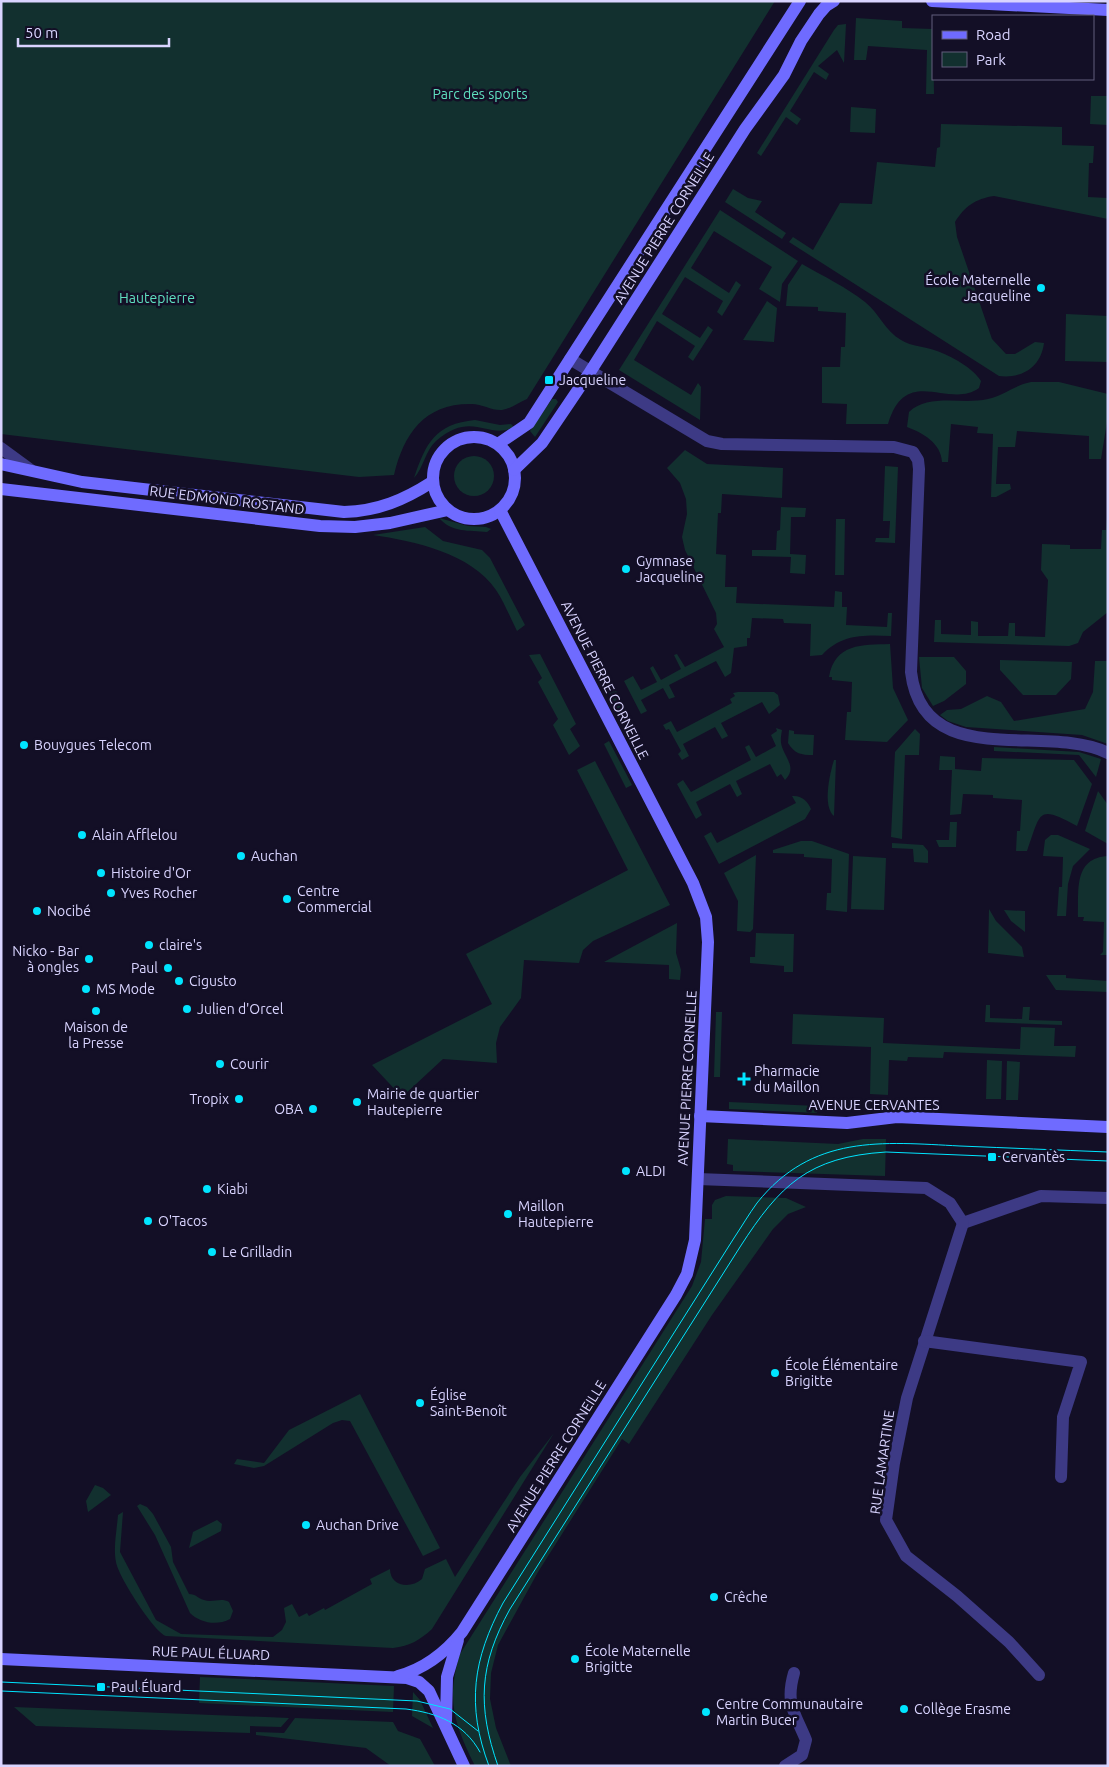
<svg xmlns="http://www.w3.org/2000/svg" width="1109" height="1767" viewBox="0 0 1109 1767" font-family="Ubuntu,sans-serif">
<rect width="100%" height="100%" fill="#130f26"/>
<g fill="#12302f">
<path d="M1,1H775L527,399C520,402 510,409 502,410C493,411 482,404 472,404C425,403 404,433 394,475L359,477L1,434Z"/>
<polygon points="856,18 902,21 902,28 933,29 934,94 926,94 927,50 868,46 866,60 854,60"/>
<polygon points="846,24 844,63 837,50 818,66 829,74 826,80 814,72 790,111 801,119 797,125 786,117 761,156 757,153 834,30 838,25"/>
<polygon points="1091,96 1108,96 1108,125 1090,124"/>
<polygon points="851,107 876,109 875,133 850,132"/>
<path d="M941,124L1062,127V145L1094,146L1093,163H1089L1088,197L1108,198V219L994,196C975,199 965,206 955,222L957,237L992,339L1006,354H1015L1035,342L1044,343C1041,367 1022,379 999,376L789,242L793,237L813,250L840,203L872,204L877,162L935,167L937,148L940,147Z"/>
<polygon points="733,189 748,198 762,201 755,212 786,233 782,239 725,202"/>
<polygon points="720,210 798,261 782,284 780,302 759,289 772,267 714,231 691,268 729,293 736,281 741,285 722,316 717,312 723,301 685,277 662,314 700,338 708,326 713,330 693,361 688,357 695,346 657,321 634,360 691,395 698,383 701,387 700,420 619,370"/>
<path d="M802,264C823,276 846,287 865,302C879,313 885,331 901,340C912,347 925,346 937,351C951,356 973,368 981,381L979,388C949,410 906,363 888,424H846L847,404L822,403V367H840L841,347H845L846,313L818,311V307L786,306L788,285Z"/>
<polygon points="767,301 777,308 774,342 743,340"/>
<polygon points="1066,314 1108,316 1108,362 1065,361"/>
<path d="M1031,382H1059L1108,394V416L1101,459H1089V436L1017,431L1015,447H998L996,484H1010L1011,489L996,497H991L993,434L977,433L978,427L951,424L948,462H942C941,443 923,433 907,427L909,412C929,393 962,405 988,399C1003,396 1015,385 1031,382Z"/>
<polygon points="552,399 556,399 558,402 535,437 530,431"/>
<path d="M475,420L500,425L511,424L514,427C488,441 473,409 436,441C425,451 424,467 414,478C426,443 435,424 475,420Z"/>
<path d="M685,450L707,464L783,468L782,498L722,494L721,513H718L716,554L726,555L725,587H737L736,603L834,607L835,591L842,592V607H847L846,625L887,627L888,613H892L891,636C863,635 842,634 822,655L810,656L811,624L784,623L783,619L752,618L750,638H747V646L734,648L731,673L725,677L716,661L669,685L675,697L669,699L663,688L641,700L647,711L641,714L624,681L633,676L641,690L657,682L650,668L653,666L661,680L681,669L674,655L677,654L685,667L724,647L714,629L717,624L716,613L685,550L682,537L687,514L686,499L680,483L667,468Z"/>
<circle cx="474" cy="476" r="20"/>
<polygon points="885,466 898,467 895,543 875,542 876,538 889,538 890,521 883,521"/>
<polygon points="1108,504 1108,612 1083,632 1078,643 1069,646 934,642 935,620 941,620 941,634 971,635 971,621 978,622 978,636 1008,636 1009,623 1015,623 1015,636 1045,637 1048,580 1041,570 1042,544 1070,545 1070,549 1101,549 1102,530 1106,530"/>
<polygon points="781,507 806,508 805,517 791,517 790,554 806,555 805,574 790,573 791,557 752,556 752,550 776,550 777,531 780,530"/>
<path d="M439,518L468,526L486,527L491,529L487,532C469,530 452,533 439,518Z"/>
<polygon points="836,519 845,519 844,575 835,575"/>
<path d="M425,527L443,541L482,550L490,558L525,625L517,631C510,617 504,602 496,590C471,553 414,541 373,535Z"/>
<path d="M890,644L893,688L908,720L887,742L845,740L847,712H851L852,682L832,680V677H829C835,643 862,645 890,644Z"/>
<polygon points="540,654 576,724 570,729 580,746 569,755 553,725 558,719 538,682 542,678 529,655"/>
<polygon points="919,657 954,657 966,671 966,684 944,701 933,706 922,688"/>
<polygon points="1000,660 1072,662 1071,679 1056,695 1023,695 1000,670"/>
<polygon points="1095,661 1108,661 1108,744 1082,735 966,727 948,721 940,715 947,710 961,709 987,696 1001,702 1014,721 1085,709 1093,692"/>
<polygon points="614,687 629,715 621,718 607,690"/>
<polygon points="738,692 774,692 778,695 780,705 769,714 762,702 721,723 728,736 722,739 715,727 683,744 689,756 682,760 678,754 681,751 669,729 666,730 663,725 671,721 677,732 732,703 730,699 735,696 733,693"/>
<path d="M776,728L782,730C781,736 780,741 782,747C786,759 797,768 785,780L781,774L777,777L770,764L736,781L742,794L737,797L730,784L696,802L702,815L696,819L677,784L683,780L691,792L751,760L745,747L749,745L756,757L776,746L771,735L777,731Z"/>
<polygon points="915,729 920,734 919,755 905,755 902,839 891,837 895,752"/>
<path d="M789,730L794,731V734L814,735L813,755C801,755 795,754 788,743Z"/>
<polygon points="609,741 632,785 626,788 604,744"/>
<polygon points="994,747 1079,752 1101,759 1096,777 1079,755 994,751"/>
<path d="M940,756L955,757V769L981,771L982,758L1074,760L1092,784L1077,826C1037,804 1041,812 1027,851H1016L1017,831H1020L1022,800L993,798V795L963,794L961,814L950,815L952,770H939Z"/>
<path d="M834,760H836L834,816C822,806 830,773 834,760Z"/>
<polygon points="595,761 670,905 593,941 583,950 579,963 524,960 521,998 500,1027 496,1043 497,1063 443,1059 402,1097 372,1065 492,1004 466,954 628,870 577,770"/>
<polygon points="1098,791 1108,805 1108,844 1085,831"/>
<path d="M792,796C801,795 808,801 811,809L805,819L719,864L704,836L711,832L717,843L796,803Z"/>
<polygon points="950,822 957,822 956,847 939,847 936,840 949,840"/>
<polygon points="1051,835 1058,835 1090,849 1073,866 1068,884 1066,916 1057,916 1059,887 1062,887 1063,857 1043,856 1045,840"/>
<polygon points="801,841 812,841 849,854 847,912 826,910 827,893 831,893 832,859 804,857 804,854 773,853 773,850"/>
<polygon points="892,843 923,845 928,851 928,863 914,862 913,849 892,848"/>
<polygon points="756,855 753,929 750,932 737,931 738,901 724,873"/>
<polygon points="853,856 886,858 884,910 851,909"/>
<path d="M1108,856V955H1100L1103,952L1104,922L1083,921L1084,917H1078C1079,891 1073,858 1108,856Z"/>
<polygon points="989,909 996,921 1022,947 1024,957 988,953"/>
<polygon points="1004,910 1025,911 1025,932 1011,921"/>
<polygon points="677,923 676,953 681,970 680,980 669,979 669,965 604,962"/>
<polygon points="756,933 794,934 793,972 784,972 784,966 750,963 750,957 755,957"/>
<polygon points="1046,975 1066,975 1066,978 1108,981 1108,992 1056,990"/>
<polygon points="986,1005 990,1005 990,1018 1022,1019 1023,1007 1030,1007 1029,1020 1062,1021 1062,1025 985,1022"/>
<polygon points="716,1012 722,1012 720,1077 714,1077"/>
<polygon points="793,1014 884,1018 883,1043 1020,1049 1021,1027 1055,1028 1054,1046 1076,1046 1075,1057 944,1052 943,1058 908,1057 907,1061 889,1060 888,1095 870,1094 871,1047 792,1044"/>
<polygon points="987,1060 1002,1061 1001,1099 986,1099"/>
<polygon points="1007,1061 1020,1062 1018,1100 1006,1100"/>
<polygon points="729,1102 817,1106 817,1113 729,1109"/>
<polygon points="728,1139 838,1144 863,1139 886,1139 885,1176 733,1171 733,1165 727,1164"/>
<path d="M726,1196L786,1198L806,1207L788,1214L773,1229L712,1315L629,1444L622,1439L538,1572L498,1645L491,1673L490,1699L496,1728L511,1766H475C454,1724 446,1700 460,1654L692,1286L701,1262L705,1219H712V1205L715,1200Z"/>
<polygon points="360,1394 440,1548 423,1556 350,1421 342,1420 333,1423 264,1466 254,1468 234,1464 237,1459 264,1463 289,1430"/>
<path d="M554,1433L432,1629C420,1640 410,1646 393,1648L166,1636C154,1632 118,1576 116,1562C113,1548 117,1529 118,1515L123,1512L120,1552L156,1620L181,1634L273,1637L282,1630L286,1622L284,1608L292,1604L299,1617L307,1613L309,1616L324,1608L325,1610L372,1584L370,1579L390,1569C390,1587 411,1589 422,1579L425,1569L446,1559L455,1577L520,1477Z"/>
<polygon points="95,1485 103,1488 111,1495 88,1512 86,1501"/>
<path d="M140,1504L147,1507L153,1514L171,1547L173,1562L189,1594C196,1594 197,1598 204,1600C213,1603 221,1597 229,1602L233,1611L230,1619C217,1626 200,1623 190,1613L155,1535L137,1506Z"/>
<polygon points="217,1520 222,1524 221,1531 189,1548 193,1532"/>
<polygon points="200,1677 394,1686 393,1712 199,1703"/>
<polygon points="413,1692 420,1700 433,1728 412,1716"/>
<polygon points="14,1707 289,1718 281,1727 250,1726 250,1733 36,1726"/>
<polygon points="295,1718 393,1722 398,1731 420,1739 435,1766 391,1766 366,1748 256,1735 256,1732 284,1733"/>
</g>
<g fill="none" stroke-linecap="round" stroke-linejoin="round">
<g stroke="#3d3a85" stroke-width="12">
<path d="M570,359L707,441L722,444L894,447L913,452L918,460L919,469L911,672C923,773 1045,722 1108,753"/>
<polyline points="1,448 31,470"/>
<polyline points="698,1179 926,1188 950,1203 963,1223 1041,1196 1108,1198"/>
<polyline points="963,1223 907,1398 894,1463 886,1520 906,1556 957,1596 1009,1642 1039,1675"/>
<polyline points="924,1341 1081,1362 1063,1417 1061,1477"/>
<path d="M785,1766L802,1755L806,1740C795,1713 785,1704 794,1673"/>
</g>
<g stroke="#6f6bff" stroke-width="12">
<polyline points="932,1 1108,10"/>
<circle cx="474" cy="478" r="41"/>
<polyline points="498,444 529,423 800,1"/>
<path d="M1,464L82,482L344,512C378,511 404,500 432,482"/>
<polyline points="514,470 542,443 590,372 745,129 784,75 801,41 819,14 826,6 834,1"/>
<polyline points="1,489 320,526 355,527 390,523 448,510"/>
<polyline points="700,1116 847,1123 897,1117 1108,1127"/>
<polyline points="1,1659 407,1678 419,1682 429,1691 464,1766"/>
<path d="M398,1676C424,1669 445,1653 462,1632L676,1295L687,1274L695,1240L708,942L706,917L693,883L500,510"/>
<polyline points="446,1721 447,1677 458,1640"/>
</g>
<g stroke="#00e5ff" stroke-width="1">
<polyline points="1,1682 417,1701 450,1709 478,1731"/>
<path d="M1,1691L406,1709C437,1713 464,1723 480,1752"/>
<path d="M489,1766C466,1705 473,1659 503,1603L734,1238C742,1226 749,1214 757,1203C812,1134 882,1142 960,1146C1009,1148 1058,1150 1108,1152"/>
<path d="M498,1766C477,1706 479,1665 510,1609L740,1247C780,1185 808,1157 886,1152L1108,1161"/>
</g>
</g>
<g fill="#00e5ff" stroke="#130f26" stroke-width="2">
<circle cx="1041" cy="288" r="5"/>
<rect x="544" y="375" width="10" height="10" rx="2.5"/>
<circle cx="626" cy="569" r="5"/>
<circle cx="24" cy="745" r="5"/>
<circle cx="82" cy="835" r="5"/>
<circle cx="241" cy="856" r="5"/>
<circle cx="101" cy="873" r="5"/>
<circle cx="111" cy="893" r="5"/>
<circle cx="287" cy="899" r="5"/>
<circle cx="37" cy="911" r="5"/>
<circle cx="149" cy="945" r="5"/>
<circle cx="89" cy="959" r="5"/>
<circle cx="168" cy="968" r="5"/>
<circle cx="179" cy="981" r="5"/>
<circle cx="86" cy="989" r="5"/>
<circle cx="187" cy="1009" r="5"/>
<circle cx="96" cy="1011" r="5"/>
<circle cx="220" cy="1064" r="5"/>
<path d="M741.5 1071.5h5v5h5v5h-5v5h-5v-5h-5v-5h5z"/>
<circle cx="239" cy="1099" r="5"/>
<circle cx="357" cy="1102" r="5"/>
<circle cx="313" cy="1109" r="5"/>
<rect x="987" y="1152" width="10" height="10" rx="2.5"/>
<circle cx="626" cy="1171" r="5"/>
<circle cx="207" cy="1189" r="5"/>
<circle cx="508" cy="1214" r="5"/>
<circle cx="148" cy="1221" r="5"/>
<circle cx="212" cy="1252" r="5"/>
<circle cx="775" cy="1373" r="5"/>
<circle cx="420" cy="1403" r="5"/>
<circle cx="306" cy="1525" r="5"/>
<circle cx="714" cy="1597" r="5"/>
<circle cx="575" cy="1659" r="5"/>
<rect x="96" y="1682" width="10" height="10" rx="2.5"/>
<circle cx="904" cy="1709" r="5"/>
<circle cx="706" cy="1712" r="5"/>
</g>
<g text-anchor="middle" stroke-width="5" stroke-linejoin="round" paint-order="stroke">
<g font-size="14" fill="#5fe0c0" stroke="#130f26">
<text x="480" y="99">Parc des sports</text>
<text x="157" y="303">Hautepierre</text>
</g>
<g font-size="14" fill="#d9d4ff" stroke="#130f26">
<text transform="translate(664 228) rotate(-58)" y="5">AVENUE PIERRE CORNEILLE</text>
<text transform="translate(227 500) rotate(7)" y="5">RUE EDMOND ROSTAND</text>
<text transform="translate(605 680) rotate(63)" y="5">AVENUE PIERRE CORNEILLE</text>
<text transform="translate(687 1078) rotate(-87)" y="5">AVENUE PIERRE CORNEILLE</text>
<text x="874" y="1110">AVENUE CERVANTES</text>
<text transform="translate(556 1456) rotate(-58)" y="5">AVENUE PIERRE CORNEILLE</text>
<text transform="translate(882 1462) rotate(-82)" y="5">RUE LAMARTINE</text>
<text transform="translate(211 1653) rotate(2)" y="5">RUE PAUL ÉLUARD</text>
</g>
<g font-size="14" fill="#d9d4ff" stroke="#130f26" text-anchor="start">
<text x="1031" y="285" text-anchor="end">École Maternelle<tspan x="1031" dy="16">Jacqueline</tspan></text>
<text x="559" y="385">Jacqueline</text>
<text x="636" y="566">Gymnase<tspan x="636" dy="16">Jacqueline</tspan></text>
<text x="34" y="750">Bouygues Telecom</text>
<text x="92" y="840">Alain Afflelou</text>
<text x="251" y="861">Auchan</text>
<text x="111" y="878">Histoire d'Or</text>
<text x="297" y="896">Centre<tspan x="297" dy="16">Commercial</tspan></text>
<text x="121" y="898">Yves Rocher</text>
<text x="47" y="916">Nocibé</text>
<text x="159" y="950">claire's</text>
<text x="79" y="956" text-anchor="end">Nicko - Bar<tspan x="79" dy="16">à ongles</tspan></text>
<text x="158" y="973" text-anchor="end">Paul</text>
<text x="189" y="986">Cigusto</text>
<text x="96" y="994">MS Mode</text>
<text x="197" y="1014">Julien d'Orcel</text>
<text x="96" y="1032" text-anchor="middle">Maison de<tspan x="96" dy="16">la Presse</tspan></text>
<text x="230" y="1069">Courir</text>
<text x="754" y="1076">Pharmacie<tspan x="754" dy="16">du Maillon</tspan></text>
<text x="367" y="1099">Mairie de quartier<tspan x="367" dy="16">Hautepierre</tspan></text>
<text x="229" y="1104" text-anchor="end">Tropix</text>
<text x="303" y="1114" text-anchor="end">OBA</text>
<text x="1002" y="1162">Cervantès</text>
<text x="636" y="1176">ALDI</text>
<text x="217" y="1194">Kiabi</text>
<text x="518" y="1211">Maillon<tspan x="518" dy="16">Hautepierre</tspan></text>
<text x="158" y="1226">O'Tacos</text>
<text x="222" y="1257">Le Grilladin</text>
<text x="785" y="1370">École Élémentaire<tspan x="785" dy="16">Brigitte</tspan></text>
<text x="430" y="1400">Église<tspan x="430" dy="16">Saint-Benoît</tspan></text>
<text x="316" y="1530">Auchan Drive</text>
<text x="724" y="1602">Crêche</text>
<text x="585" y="1656">École Maternelle<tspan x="585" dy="16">Brigitte</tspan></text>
<text x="111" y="1692">Paul Éluard</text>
<text x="716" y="1709">Centre Communautaire<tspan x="716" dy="16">Martin Bucer</tspan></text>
<text x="914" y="1714">Collège Erasme</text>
</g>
</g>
<rect width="1109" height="1767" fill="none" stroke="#d9d4ff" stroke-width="5"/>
<rect x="932" y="15" width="162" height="65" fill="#130f26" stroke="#625e7d"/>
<rect x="942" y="31" width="25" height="8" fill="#6f6bff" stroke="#625e7d"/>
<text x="976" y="40" font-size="15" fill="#d9d4ff">Road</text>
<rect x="942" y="52" width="25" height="15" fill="#12302f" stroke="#625e7d"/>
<text x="976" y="65" font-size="15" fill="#d9d4ff">Park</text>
<path d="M18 38v8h151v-8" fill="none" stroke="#d9d4ff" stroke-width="2.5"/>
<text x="25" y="38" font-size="15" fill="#d9d4ff" stroke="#130f26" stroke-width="4" paint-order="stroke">50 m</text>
</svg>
